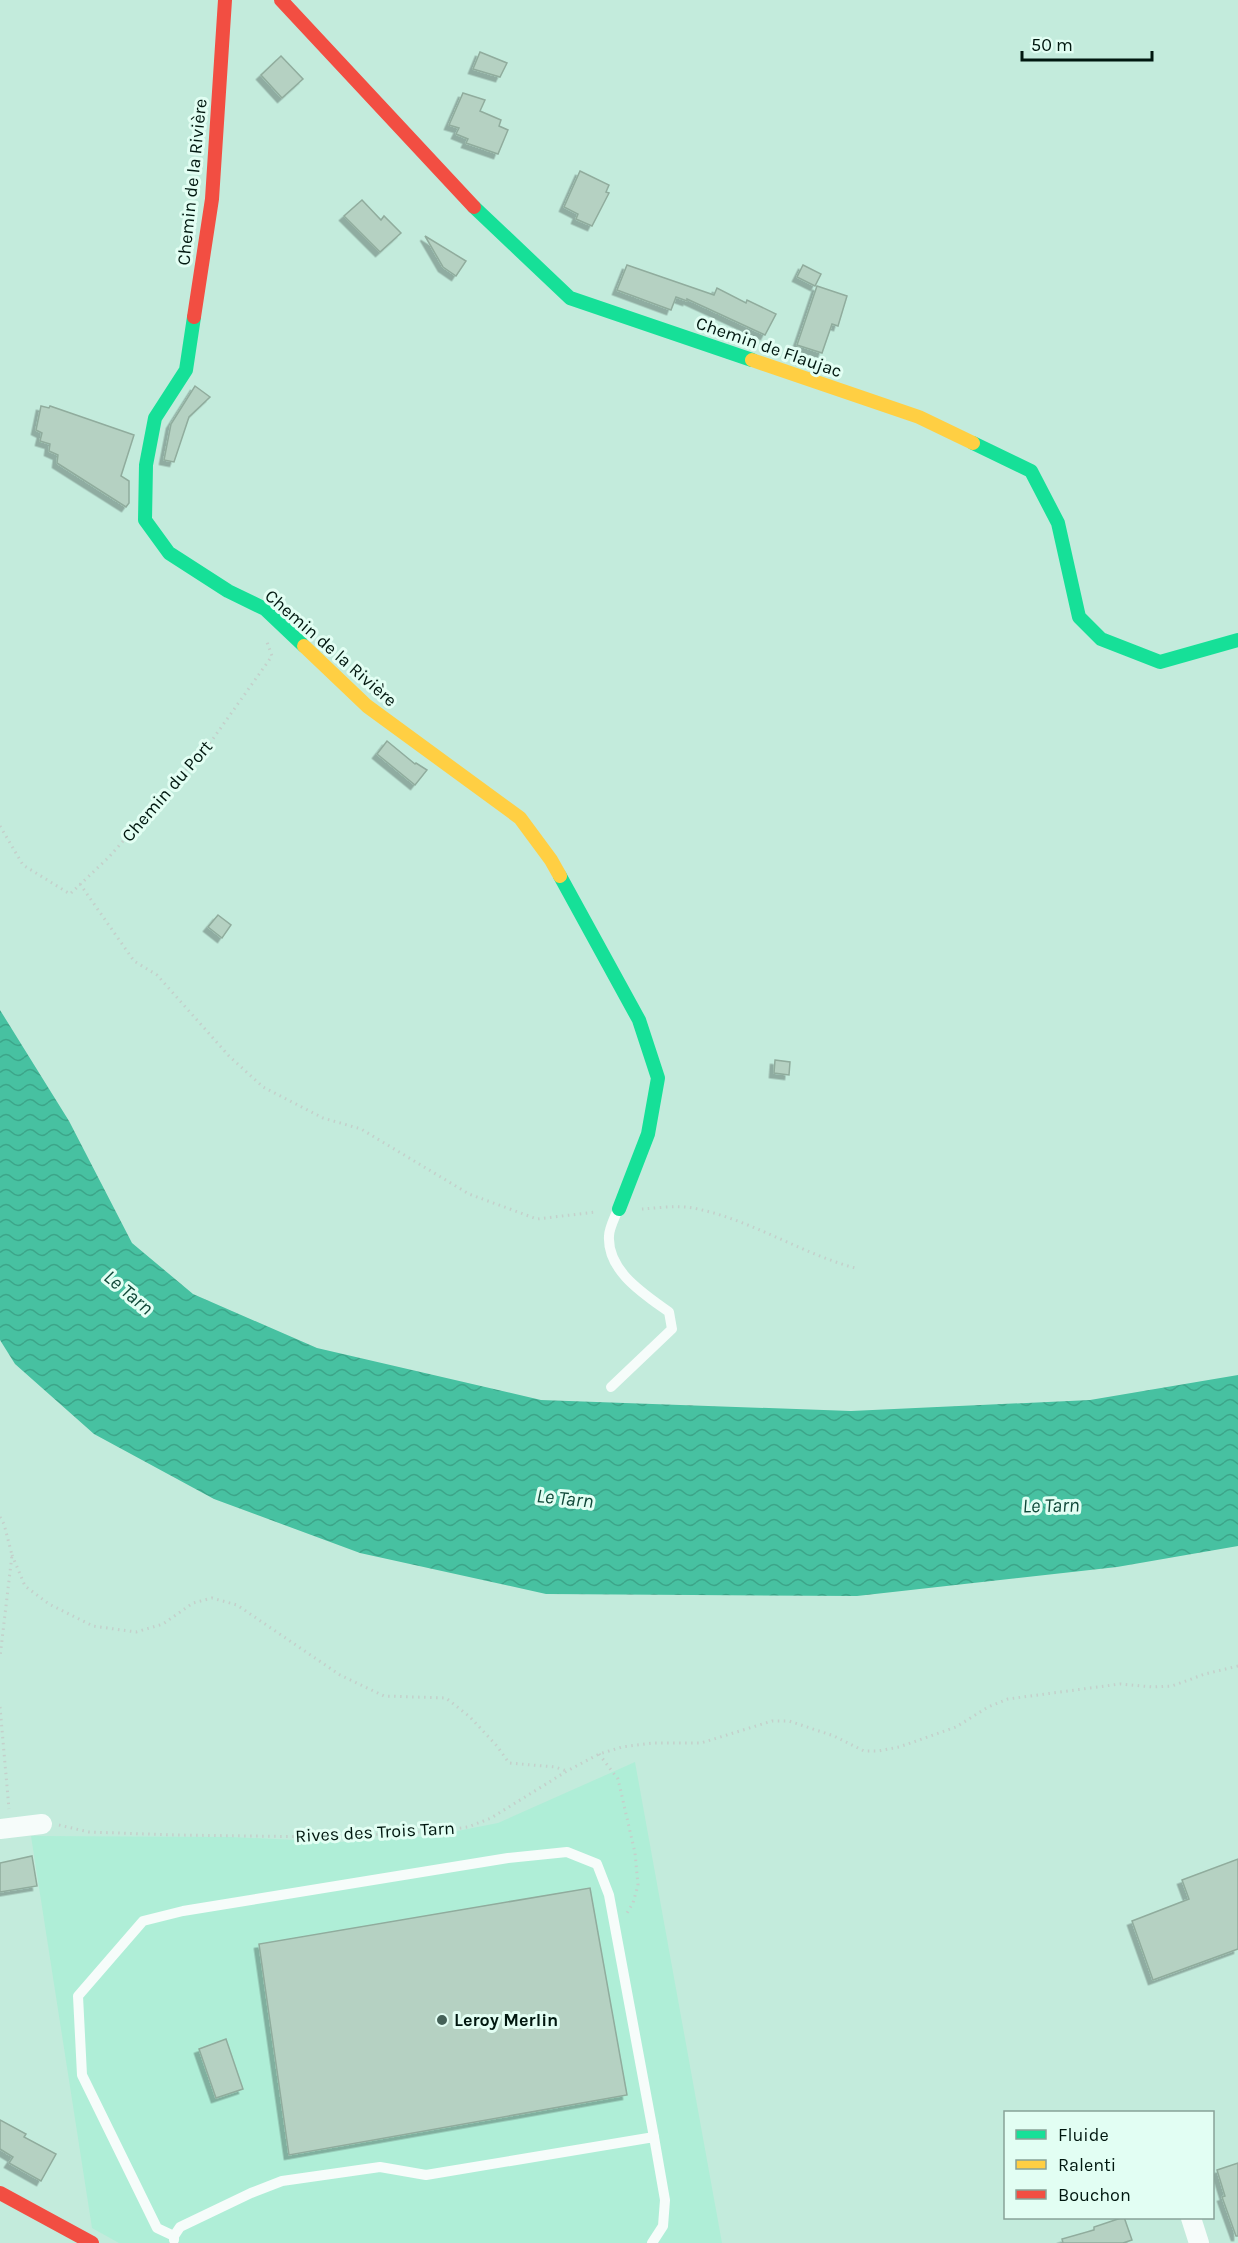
<svg xmlns="http://www.w3.org/2000/svg" width="1238" height="2243" viewBox="0 0 1238 2243" font-family="Karla,sans-serif">
<defs>
<pattern id="water-waves" width="16" height="10" patternUnits="userSpaceOnUse" patternTransform="scale(1.5)"><rect width="16" height="10" fill="#47c1a1"/><path d="M0 5q4-4 8 0t8 0" fill="none" stroke="#3ca589"/></pattern>
<filter id="shadow"><feDropShadow dx="-4.5" dy="4.5" stdDeviation="0" flood-color="#0004"/></filter>
</defs>
<rect width="100%" height="100%" fill="#c3ebdc"/>
<polygon fill="#afeed7" points="635,1762 722,2243 119,2243 92,2228 31,1836 231,1837 339,1842 432,1836 498,1823"/>
<polygon fill="url(#water-waves)" points="0,1010 69,1121 132,1243 193,1294 317,1348 541,1400 851,1411 1090,1400 1238,1375 1238,1546 1117,1567 857,1596 546,1594 360,1553 214,1499 94,1434 15,1364 0,1340"/>
<g fill="#b5d1c2" stroke="#90ac9d" stroke-width="1.5" filter="url(#shadow)">
<polygon points="480,52 507,63 500,77 473,69"/>
<polygon points="281,56 303,79 282,98 261,75"/>
<polygon points="463,93 485,100 480,111 501,120 499,126 508,130 498,154 466,143 468,139 456,134 459,128 449,125"/>
<polygon points="580,171 609,185 606,192 609,193 592,226 576,219 578,214 564,207"/>
<polygon points="362,200 381,220 384,216 401,233 380,252 344,216"/>
<polygon points="425,236 466,261 456,276 443,267"/>
<polygon points="627,265 714,295 717,288 746,303 747,300 776,314 765,335 687,299 687,301 676,297 671,310 617,290"/>
<polygon points="803,265 821,274 815,286 797,277"/>
<polygon points="817,286 847,296 838,326 832,324 822,353 797,345"/>
<polygon points="195,386 210,397 189,417 174,462 164,460 171,424"/>
<polygon points="41,406 49,408 50,406 134,435 121,476 129,481 129,503 126,507 57,463 58,455 49,451 50,444 40,441 42,433 36,430"/>
<polygon points="387,741 415,764 416,763 427,770 415,785 377,754"/>
<polygon points="218,915 231,925 222,938 208,927"/>
<polygon points="775,1060 790,1062 789,1075 774,1073"/>
<polygon points="32,1856 37,1886 0,1892 0,1863"/>
<polygon points="1238,1859 1238,1949 1153,1980 1132,1921 1189,1899 1182,1880"/>
<polygon points="590,1888 627,2095 289,2155 259,1944"/>
<polygon points="226,2039 243,2089 216,2098 199,2049"/>
<polygon points="0,2120 26,2134 24,2137 56,2154 41,2181 9,2163 13,2157 0,2149"/>
<polygon points="1238,2163 1238,2236 1236,2236 1222,2197 1225,2196 1217,2170"/>
<polygon points="1124,2217 1132,2240 1123,2243 1063,2243 1062,2239 1094,2230 1094,2227"/>
</g>
<g fill="none" stroke-linecap="round" stroke-linejoin="round">
<g stroke="#c4d0cb" stroke-width="3" stroke-dasharray="1.5 4.5" stroke-linecap="butt">
<polyline points="0,826 23,865 70,894 109,857 210,743 272,656 267,642"/>
<polyline points="80,884 134,961 157,975 229,1056 263,1087 323,1118 361,1129 469,1194 537,1219 596,1212"/>
<path d="M642,1209C658,1208 677,1205 693,1208C750,1219 800,1253 855,1268"/>
<polyline points="0,1517 4,1524 12,1555 0,1657"/>
<polyline points="12,1555 25,1586 49,1604 93,1626 136,1632 163,1624 193,1603 212,1598 237,1605 340,1675 384,1696 446,1698 470,1717 497,1746 509,1763 555,1767 567,1771"/>
<polyline points="0,1707 9,1809"/>
<polyline points="599,1754 618,1779 635,1853 638,1885 633,1903 627,1913"/>
<polyline points="59,1825 89,1832 176,1835 322,1837 439,1831 468,1827 491,1818 567,1771 599,1754 622,1747 653,1743 701,1743 772,1721 789,1721 834,1736 864,1751 878,1751 899,1747 956,1727 988,1707 1008,1699 1120,1684 1153,1687 1172,1686 1205,1674 1238,1666"/>
</g>
<g stroke="#f6fcfa" stroke-width="10">
<path d="M611,1387L672,1329L669,1312C644,1294 607,1271 609,1236C609,1228 615,1217 618,1209"/>
<polyline points="174,2236 157,2228 82,2075 78,1996 143,1921 183,1911 508,1858 567,1852 597,1864 609,1895 654,2137"/>
<polyline points="174,2240 174,2236 180,2227 251,2193 282,2181 380,2167 426,2175 654,2137 665,2200 663,2226 652,2243"/>
</g>
<g stroke="#f6fcfa" stroke-width="20">
<polyline points="0,1829 42,1824"/>
<polyline points="1191,2218 1199,2243"/>
</g>
<g stroke="#16e098" stroke-width="14">
<polyline points="474,207 570,298 752,360"/>
<polyline points="194,317 186,370 155,418 146,465 145,520 169,553 228,591 265,609 304,646"/>
<polyline points="973,443 1031,471 1058,523 1079,617 1101,639 1160,662 1238,640"/>
<polyline points="560,876 639,1020 658,1078 648,1134 619,1209"/>
</g>
<g stroke="#ffcf43" stroke-width="14">
<polyline points="752,360 919,417 973,443"/>
<polyline points="304,646 367,706 520,818 551,860 560,876"/>
</g>
<g stroke="#f24e42" stroke-width="14">
<polyline points="281,0 474,207"/>
<polyline points="194,317 212,199 225,0"/>
<polyline points="0,2193 92,2243"/>
</g>
</g>
<circle fill="#446157" stroke="#e2fef3" stroke-width="2" cx="442" cy="2020" r="6"/>
<g text-anchor="middle" stroke-width="6" stroke-linejoin="round" paint-order="stroke">
<g font-size="18" fill="#00170f" stroke="#e2fef3">
<text transform="translate(192 182) rotate(-84)" y="6">Chemin de la Rivière</text>
<text transform="translate(769 347) rotate(19)" y="6">Chemin de Flaujac</text>
<text transform="translate(331 648) rotate(41)" y="6">Chemin de la Rivière</text>
<text transform="translate(167 791) rotate(-49)" y="6">Chemin du Port</text>
<text transform="translate(375 1832) rotate(-3)" y="6">Rives des Trois Tarn</text>
</g>
<g font-size="18" font-weight="bold" fill="#00170f" stroke="#e2fef3" text-anchor="start">
<text x="454" y="2026">Leroy Merlin</text>
</g>
<g font-size="20" font-style="italic" fill="#104939" stroke="#e2fef3">
<text transform="translate(129 1292) rotate(40)" y="7">Le Tarn</text>
<text transform="translate(565 1498) rotate(6)" y="7">Le Tarn</text>
<text transform="translate(1051 1505) rotate(-1)" y="7">Le Tarn</text>
</g>
</g>
<rect x="1004" y="2111" width="210" height="108" fill="#e2fef3" stroke="#88a298" stroke-width="1.5"/>
<rect x="1016" y="2130" width="30" height="9" fill="#16e098" stroke="#88a298" stroke-width="1.5"/>
<text x="1058" y="2141" font-size="18" fill="#00170f">Fluide</text>
<rect x="1016" y="2160" width="30" height="9" fill="#ffcf43" stroke="#88a298" stroke-width="1.5"/>
<text x="1058" y="2171" font-size="18" fill="#00170f">Ralenti</text>
<rect x="1016" y="2190" width="30" height="9" fill="#f24e42" stroke="#88a298" stroke-width="1.5"/>
<text x="1058" y="2201" font-size="18" fill="#00170f">Bouchon</text>
<path d="M1022 51v9h130v-9" fill="none" stroke="#00170f" stroke-width="3"/>
<text x="1031" y="51" font-size="18" fill="#00170f" stroke="#e2fef3" stroke-width="4.5" paint-order="stroke">50 m</text>
</svg>
